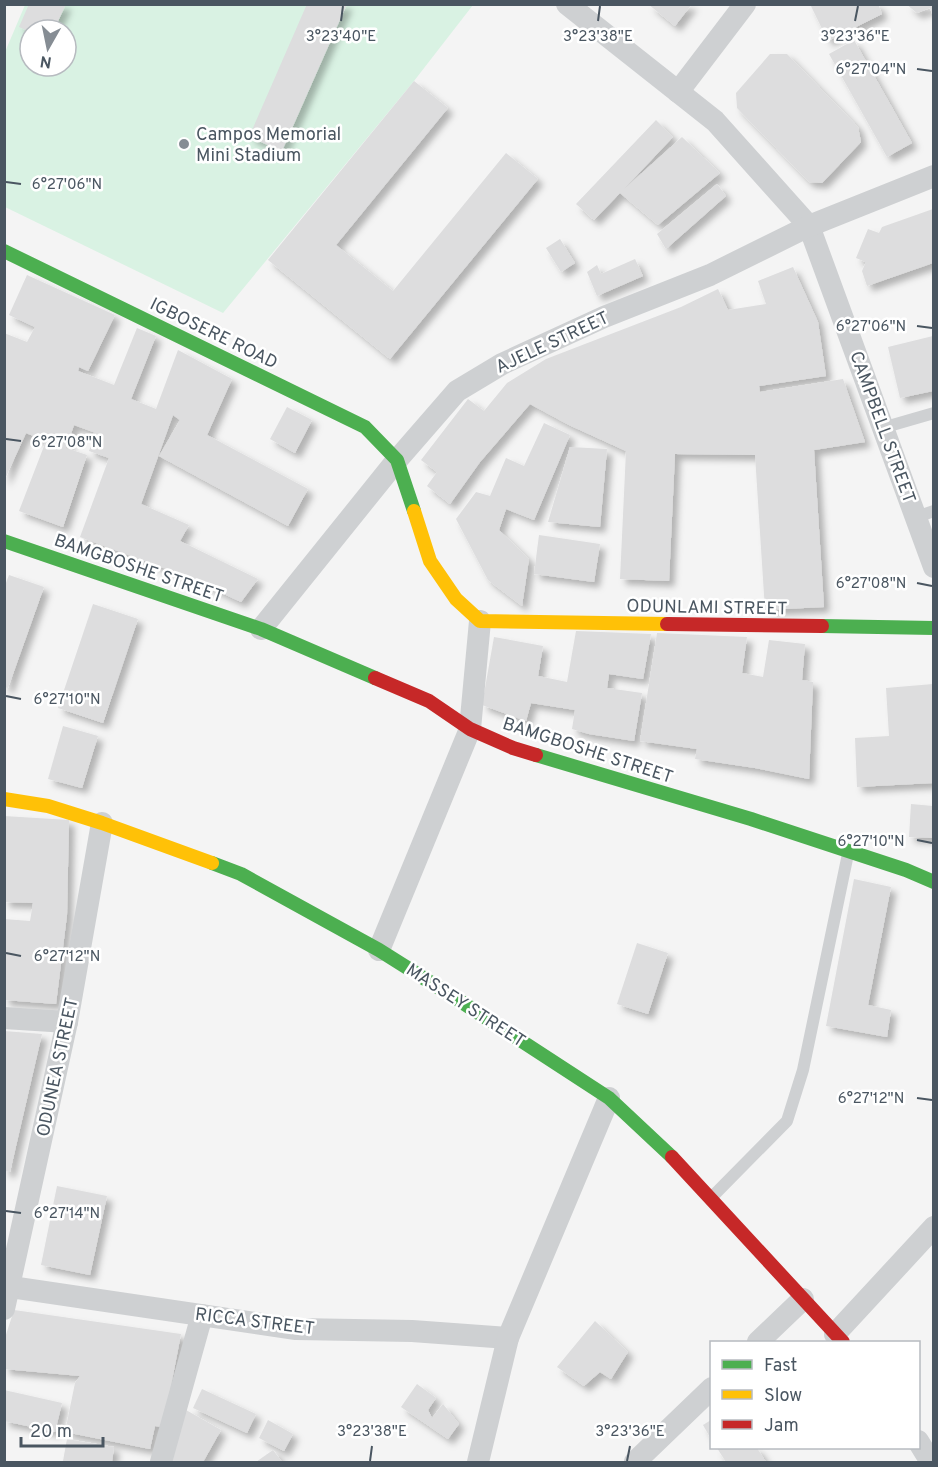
<svg xmlns="http://www.w3.org/2000/svg" width="938" height="1467" viewBox="0 0 938 1467" font-family="Overpass,sans-serif">
<defs>
<filter id="shadow"><feDropShadow dx="5.5" dy="5.5" stdDeviation="3" flood-color="#0004"/></filter>
</defs>
<rect width="100%" height="100%" fill="#f4f4f4"/>
<path fill="#d9f2e3" fill-rule="evenodd" d="M25,5H473L414,81L223,313L5,207V52ZM30,30H66V66H30Z"/>
<g fill="#ddddde" filter="url(#shadow)">
<polygon points="29,4 66,4 54,30 30,30 30,32 19,27"/>
<polygon points="307,4 347,4 282,151 249,137"/>
<polygon points="648,4 692,4 675,26"/>
<polygon points="810,4 878,4 882,14 828,41"/>
<polygon points="906,4 933,4 933,16 930,8 917,13"/>
<polygon points="854,40 912,143 887,157 829,54"/>
<polygon points="770,54 787,54 858,127 861,142 822,183 809,182 737,108 736,93"/>
<polygon points="414,81 448,108 336,245 393,291 506,153 538,179 390,359 268,260"/>
<polygon points="656,120 673,137 624,189 682,137 720,173 658,225 620,193 594,220 576,204"/>
<polygon points="717,184 726,196 666,249 657,234"/>
<polygon points="933,209 933,263 867,286 862,271 866,262 856,258 868,229 879,233 882,227"/>
<polygon points="560,239 575,263 561,272 546,248"/>
<polygon points="635,259 643,276 597,296 587,272 597,265 601,274"/>
<polygon points="793,267 818,322 826,376 759,386 760,392 843,379 865,442 814,450 824,607 765,610 755,455 675,454 669,581 620,579 626,451 569,425 530,404 480,462 450,504 427,486 437,472 421,460 468,399 484,411 507,383 546,359 681,307 718,289 728,310 766,304 758,281"/>
<polygon points="27,275 115,315 88,371 79,367 78,371 114,385 137,328 156,336 131,399 156,409 178,350 232,379 207,435 308,489 288,526 159,456 180,420 173,415 141,504 189,525 180,541 258,579 241,602 188,577 80,537 109,458 89,451 96,433 74,425 66,448 87,455 63,527 19,511 46,441 26,433 4,481 4,333 27,342 35,327 9,315"/>
<polygon points="933,336 933,391 900,398 888,347"/>
<polygon points="287,407 312,420 295,453 270,439"/>
<polygon points="544,423 570,435 534,520 506,509 499,530 529,559 522,606 488,580 456,519 476,492 490,496 506,458 524,466"/>
<polygon points="570,447 607,449 600,527 548,522"/>
<polygon points="539,535 600,544 594,582 534,574"/>
<polygon points="9,575 44,587 8,688 4,687 4,588"/>
<polygon points="93,604 138,619 103,723 58,708"/>
<polygon points="576,631 651,634 643,679 609,674 607,688 642,693 634,741 589,734 572,729 575,710 531,703 526,721 482,705 494,637 543,646 538,676 567,682"/>
<polygon points="657,633 747,637 742,673 763,677 769,640 805,644 802,680 813,682 809,779 755,768 695,759 697,749 640,741"/>
<polygon points="933,684 933,783 857,787 855,738 889,736 886,688"/>
<polygon points="63,726 98,736 82,788 48,779"/>
<polygon points="911,804 933,806 933,838 909,837"/>
<polygon points="4,816 69,820 67,915 56,1004 4,1000 4,919 30,921 33,903 4,902"/>
<polygon points="854,879 891,887 868,1005 891,1010 887,1037 826,1026"/>
<polygon points="637,943 668,953 648,1014 617,1004"/>
<polygon points="4,1031 42,1034 10,1172 4,1171"/>
<polygon points="57,1186 107,1196 90,1275 41,1265"/>
<polygon points="14,1310 181,1334 163,1427 155,1426 150,1449 65,1432 75,1383 80,1376 4,1369 4,1341"/>
<polygon points="595,1321 628,1352 611,1379 600,1372 584,1386 557,1367"/>
<polygon points="417,1384 436,1398 428,1410 432,1418 443,1404 459,1424 448,1439 401,1407"/>
<polygon points="202,1389 256,1414 247,1433 193,1408"/>
<polygon points="4,1390 62,1403 55,1432 4,1421"/>
<polygon points="186,1410 221,1430 203,1462 165,1462"/>
<polygon points="268,1420 293,1434 284,1451 259,1438"/>
<polygon points="711,1420 711,1439 703,1425"/>
<polygon points="67,1439 114,1447 112,1462 63,1461"/>
<polygon points="717,1448 757,1448 766,1462 726,1462"/>
<polygon points="273,1450 282,1462 256,1462"/>
</g>
<g fill="none" stroke-linecap="round" stroke-linejoin="round">
<g stroke="#ced0d2" stroke-width="12">
<polyline points="882,428 934,413"/>
<polyline points="916,517 934,511"/>
<polyline points="712,1197 787,1121 803,1070 848,854"/>
</g>
<g stroke="#ced0d2" stroke-width="22">
<polyline points="567,4 715,121 809,226 934,567"/>
<polyline points="678,92 745,4"/>
<polyline points="261,629 397,460 457,391 502,364 604,317 710,275 809,226 934,176"/>
<polyline points="379,950 470,729 480,621"/>
<polyline points="4,1018 67,1022"/>
<polyline points="4,1286 296,1329 412,1331 508,1338"/>
<polyline points="4,1309 67,1022 102,823"/>
<polyline points="835,1334 934,1227"/>
<polyline points="758,1342 803,1299"/>
<polyline points="918,1441 931,1462"/>
<polyline points="161,1462 202,1315"/>
<polyline points="478,1462 508,1338 609,1098"/>
<polyline points="635,1462 712,1388"/>
</g>
<g stroke="#4caf50" stroke-width="14">
<polyline points="4,251 365,427 397,460 414,511"/>
<polyline points="4,541 261,629 375,678"/>
<polyline points="822,626 934,628"/>
<polyline points="536,755 751,819 906,870 934,882"/>
<polyline points="212,863 241,874 379,950 460,1001 609,1098 672,1157"/>
</g>
<g stroke="#ffc107" stroke-width="14">
<polyline points="414,511 430,561 456,599 480,621 667,624"/>
<polyline points="4,799 48,806 102,823 212,863"/>
</g>
<g stroke="#c62828" stroke-width="14">
<polyline points="667,624 822,626"/>
<polyline points="375,678 429,701 470,729 513,748 536,755"/>
<polyline points="672,1157 843,1342"/>
</g>
</g>
<path fill="none" stroke="#4a5661" stroke-width="2" d="M341,21L343,6M598,21L600,6M855,21L858,6M917,69L932,71M6,182L21,184M917,326L932,328M6,439L21,441M917,583L932,586M6,696L21,699M917,840L932,843M6,953L21,956M917,1098L932,1100M6,1211L21,1213M370,1461L372,1446M627,1461L630,1446"/>
<circle fill="#868d94" stroke="#fff" stroke-width="2" cx="184" cy="144" r="6"/>
<g text-anchor="middle" stroke-width="5" stroke-linejoin="round" paint-order="stroke">
<g font-size="18" fill="#4a5661" stroke="#fff" text-anchor="start">
<text x="196" y="140">Campos Memorial<tspan x="196" dy="21">Mini Stadium</tspan></text>
</g>
<g font-size="18" fill="#4a5661" stroke="#fff">
<text transform="translate(214 333) rotate(26)" y="6">IGBOSERE ROAD</text>
<text transform="translate(552 342) rotate(-25)" y="6">AJELE STREET</text>
<text transform="translate(883 427) rotate(70)" y="6">CAMPBELL STREET</text>
<text transform="translate(139 568) rotate(19)" y="6">BAMGBOSHE STREET</text>
<text transform="translate(707 607) rotate(1)" y="6">ODUNLAMI STREET</text>
<text transform="translate(588 750) rotate(18)" y="6">BAMGBOSHE STREET</text>
<text transform="translate(466 1005) rotate(33)" y="6">MASSEY STREET</text>
<text transform="translate(57 1067) rotate(-78)" y="6">ODUNEA STREET</text>
<text transform="translate(255 1321) rotate(7)" y="6">RICCA STREET</text>
</g>
</g>
<g font-size="15" text-anchor="middle" fill="#4a5661" stroke="#fff" stroke-width="5" stroke-linejoin="round" paint-order="stroke">
<text x="855" y="41">3°23'36"E</text>
<text x="341" y="41">3°23'40"E</text>
<text x="598" y="41">3°23'38"E</text>
<text x="871" y="74">6°27'04"N</text>
<text x="67" y="189">6°27'06"N</text>
<text x="871" y="331">6°27'06"N</text>
<text x="67" y="447">6°27'08"N</text>
<text x="871" y="588">6°27'08"N</text>
<text x="67" y="704">6°27'10"N</text>
<text x="871" y="846">6°27'10"N</text>
<text x="67" y="961">6°27'12"N</text>
<text x="871" y="1103">6°27'12"N</text>
<text x="67" y="1218">6°27'14"N</text>
<text x="372" y="1436">3°23'38"E</text>
<text x="630" y="1436">3°23'36"E</text>
</g>
<rect width="938" height="1467" fill="none" stroke="#4a5661" stroke-width="12"/>
<rect x="710" y="1341" width="210" height="108" fill="#ffffff" stroke="#b7bbc0" stroke-width="1.5"/>
<rect x="722" y="1360" width="30" height="9" fill="#4caf50" stroke="#b7bbc0" stroke-width="1.5"/>
<text x="764" y="1371" font-size="18" fill="#4a5661">Fast</text>
<rect x="722" y="1390" width="30" height="9" fill="#ffc107" stroke="#b7bbc0" stroke-width="1.5"/>
<text x="764" y="1401" font-size="18" fill="#4a5661">Slow</text>
<rect x="722" y="1420" width="30" height="9" fill="#c62828" stroke="#b7bbc0" stroke-width="1.5"/>
<text x="764" y="1431" font-size="18" fill="#4a5661">Jam</text>
<g transform="translate(48 48) rotate(189)"><circle r="28" fill="#ffffff" stroke="#b7bbc0" stroke-width="1.5"/>
<path d="M0-4.5L10 22L0 15L-10 22Z" fill="#868d94"/>
<text y="-9" font-size="16" font-weight="bold" text-anchor="middle" fill="#4a5661">N</text>
</g>
<path d="M21 1437v9h82v-9" fill="none" stroke="#4a5661" stroke-width="3"/>
<text x="30" y="1437" font-size="18" fill="#4a5661" stroke="#ffffff" stroke-width="4.5" paint-order="stroke">20 m</text>
</svg>
